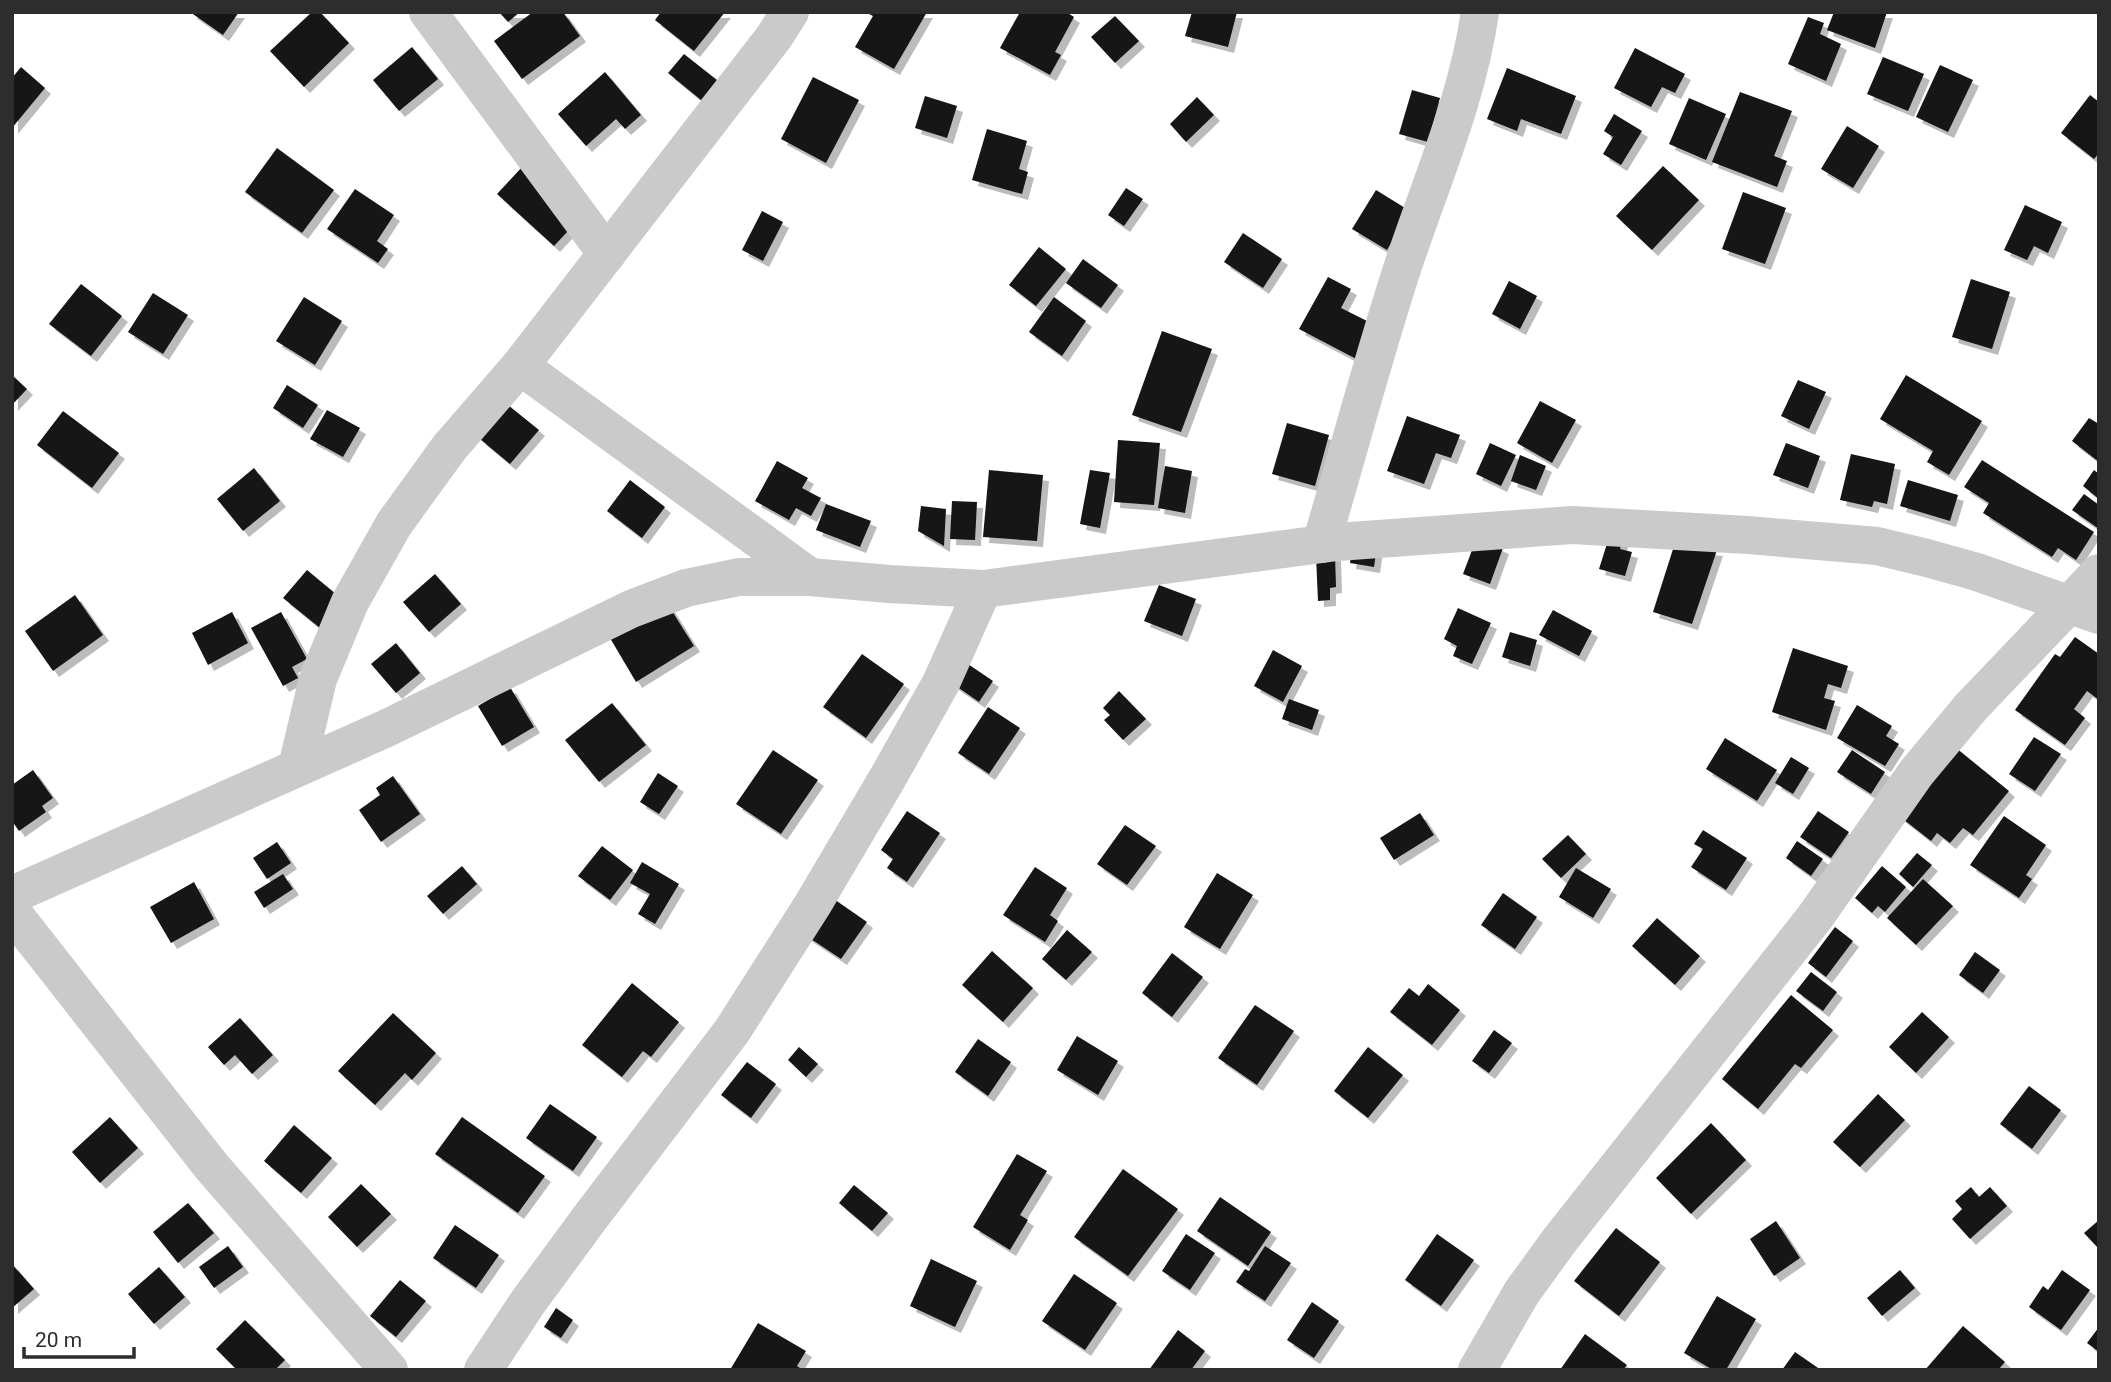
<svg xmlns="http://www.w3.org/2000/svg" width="2111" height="1382" viewBox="0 0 2111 1382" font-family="Roboto,sans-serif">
<defs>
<filter id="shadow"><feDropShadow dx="6" dy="6" stdDeviation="0" flood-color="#0004"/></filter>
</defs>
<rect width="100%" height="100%" fill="#fff"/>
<g fill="#141414" filter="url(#shadow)">
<polygon points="190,12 239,12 223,35"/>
<polygon points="312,12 320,12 349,43 304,87 270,51"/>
<polygon points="499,12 520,12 508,22"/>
<polygon points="533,12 563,12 580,36 522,79 494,41"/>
<polygon points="661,12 725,12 694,51 655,20"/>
<polygon points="865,12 927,12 894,69 855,47 873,16"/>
<polygon points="1020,12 1066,12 1074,17 1055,52 1061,55 1050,75 1000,48"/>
<polygon points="1192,12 1237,12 1228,47 1185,36"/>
<polygon points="1834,12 1887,12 1875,48 1827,30"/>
<polygon points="1115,16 1139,41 1115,63 1091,37"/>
<polygon points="1808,17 1824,23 1820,34 1841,44 1826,81 1788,64"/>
<polygon points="412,47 438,79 399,111 373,80"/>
<polygon points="1635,48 1685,74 1675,93 1662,87 1651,107 1614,88"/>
<polygon points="684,54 717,80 701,100 668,73"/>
<polygon points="1883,57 1924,74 1908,111 1867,94"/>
<polygon points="1940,65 1973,80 1948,132 1916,117"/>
<polygon points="21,67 45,88 12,128 12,78"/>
<polygon points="1507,68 1576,96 1561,134 1521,119 1517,131 1487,119"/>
<polygon points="605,72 641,115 625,129 616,119 586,146 558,114"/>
<polygon points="813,77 859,100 826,163 781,139"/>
<polygon points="1412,90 1440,98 1428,142 1399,134"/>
<polygon points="1740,92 1792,111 1774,156 1787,161 1777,187 1712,162"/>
<polygon points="2090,95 2099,102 2099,153 2094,159 2061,133"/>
<polygon points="925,96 957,106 947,138 915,128"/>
<polygon points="1197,97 1214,115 1186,142 1170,124"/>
<polygon points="1689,98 1726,114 1706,160 1669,144"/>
<polygon points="1614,114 1642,131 1621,165 1603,154 1613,137 1604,131"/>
<polygon points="1847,126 1879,146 1853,188 1821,169"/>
<polygon points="987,129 1027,141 1019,169 1028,172 1022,194 972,180"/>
<polygon points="277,148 334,190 302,233 245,192"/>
<polygon points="523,166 581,217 554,246 497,194"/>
<polygon points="1663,166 1699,200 1652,250 1616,216"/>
<polygon points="1126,188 1143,199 1124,226 1108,215"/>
<polygon points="355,189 394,215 377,241 388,249 378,263 327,229"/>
<polygon points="1376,190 1410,211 1387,250 1352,229"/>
<polygon points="1743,192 1786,208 1765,264 1722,249"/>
<polygon points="2025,205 2062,222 2048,253 2034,246 2027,260 2004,250"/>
<polygon points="762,211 783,222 763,261 742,250"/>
<polygon points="1243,233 1282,259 1263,288 1224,262"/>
<polygon points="1039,247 1066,269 1036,306 1009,285"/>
<polygon points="1083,259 1118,285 1101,308 1066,283"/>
<polygon points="1328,277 1351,289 1341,308 1381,328 1362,362 1299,329"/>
<polygon points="1971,279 2010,292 1992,349 1952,337"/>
<polygon points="1509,281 1537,296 1520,329 1492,314"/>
<polygon points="81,284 122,316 91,356 49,324"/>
<polygon points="153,293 188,315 163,354 128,332"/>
<polygon points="304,297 342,321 315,365 276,341"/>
<polygon points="1054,297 1086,321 1062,356 1029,332"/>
<polygon points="1162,331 1212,349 1181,432 1132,415"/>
<polygon points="12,375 27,389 12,405"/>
<polygon points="1906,375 1982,421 1949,475 1927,462 1933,451 1880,419"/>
<polygon points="1798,380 1826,392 1809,429 1781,416"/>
<polygon points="287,385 318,405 303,428 273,408"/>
<polygon points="1540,401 1576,420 1552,463 1517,443"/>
<polygon points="508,405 539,430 510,464 480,439"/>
<polygon points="327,410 360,428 343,457 310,439"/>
<polygon points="63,411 119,453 92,488 37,445"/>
<polygon points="1407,416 1460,435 1451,458 1436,453 1424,484 1387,471"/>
<polygon points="2089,418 2099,424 2099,462 2072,441"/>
<polygon points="1287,423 1329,435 1315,486 1272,474"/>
<polygon points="1118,440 1160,443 1154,505 1114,502"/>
<polygon points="1490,443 1516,455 1501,486 1476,474"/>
<polygon points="1786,443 1820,456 1808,488 1773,475"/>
<polygon points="1851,454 1895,464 1887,504 1874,501 1872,507 1840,500"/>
<polygon points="1520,455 1546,466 1536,490 1511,481"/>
<polygon points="1982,460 2094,532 2076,560 2058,548 2052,557 1983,513 1989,503 1964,487"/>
<polygon points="777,461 808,478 802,488 821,498 811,516 796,508 789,520 755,501"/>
<polygon points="1165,466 1192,471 1185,513 1158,508"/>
<polygon points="254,468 280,501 243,531 217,499"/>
<polygon points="989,470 1043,475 1037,541 983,537"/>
<polygon points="1090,470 1110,473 1100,528 1080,524"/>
<polygon points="2094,470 2099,474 2099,499 2083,486"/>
<polygon points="630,480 665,507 642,538 607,511"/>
<polygon points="1908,480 1958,495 1950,521 1900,506"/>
<polygon points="2084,494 2099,505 2099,529 2072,510"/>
<polygon points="952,501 977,502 975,540 950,539"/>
<polygon points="826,504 871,521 860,547 816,530"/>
<polygon points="921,506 946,509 944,546 918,531"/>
<polygon points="1611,531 1624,534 1620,549 1632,552 1625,576 1599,569"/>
<polygon points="1354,536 1378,539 1374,567 1350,563"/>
<polygon points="1477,537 1503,548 1490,584 1463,574"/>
<polygon points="1674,546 1717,550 1692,624 1653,612"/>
<polygon points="1335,555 1336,587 1330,588 1330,600 1318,601 1316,556"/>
<polygon points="307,570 342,599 320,628 283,598"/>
<polygon points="435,574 461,604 429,632 403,602"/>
<polygon points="1159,585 1196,599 1182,636 1144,621"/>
<polygon points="75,595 103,635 53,671 25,631"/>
<polygon points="667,603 694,646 636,682 610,638"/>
<polygon points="1458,608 1491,623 1472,664 1453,656 1457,646 1444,639"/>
<polygon points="1553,610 1592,631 1579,656 1539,635"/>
<polygon points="232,612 248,643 208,665 192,633"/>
<polygon points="281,612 307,659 292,667 298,678 283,686 251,628"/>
<polygon points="1510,632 1537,640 1530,666 1502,657"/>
<polygon points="2075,637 2099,654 2099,700 2087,691 2074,709 2085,718 2065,745 2015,710 2055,654 2060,657"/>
<polygon points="396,643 420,673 396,693 371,664"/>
<polygon points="1793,648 1848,666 1841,688 1828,684 1824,698 1835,701 1826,730 1772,712"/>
<polygon points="1273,650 1302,666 1283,702 1254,686"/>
<polygon points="862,654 904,684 866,738 823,707"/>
<polygon points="965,662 993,681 979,702 950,682"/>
<polygon points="510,687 534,727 502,746 478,706"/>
<polygon points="1119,691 1146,719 1123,740 1104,720 1110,715 1103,708"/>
<polygon points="1289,699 1319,710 1312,730 1282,719"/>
<polygon points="612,703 646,745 599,782 565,740"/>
<polygon points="1857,705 1892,726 1886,736 1899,744 1885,766 1837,738"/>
<polygon points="988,707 1020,728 989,774 958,753"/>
<polygon points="2034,737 2061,754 2035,791 2009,774"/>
<polygon points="1725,738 1777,770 1757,801 1706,769"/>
<polygon points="1950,743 2009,791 1973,835 1963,828 1950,843 1937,833 1931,841 1894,812"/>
<polygon points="773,750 818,780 781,834 736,804"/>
<polygon points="1852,750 1885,772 1871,794 1837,772"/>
<polygon points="1791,757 1809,768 1793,794 1775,783"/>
<polygon points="33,770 53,798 42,806 46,812 19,831 12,821 12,785"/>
<polygon points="658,773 678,786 659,814 640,802"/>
<polygon points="393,776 420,814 381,842 359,810 380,795 376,788"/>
<polygon points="907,811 940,833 907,882 887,868 893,859 881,850"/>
<polygon points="1818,811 1849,832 1831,858 1800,837"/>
<polygon points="1420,813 1434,835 1394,860 1380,838"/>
<polygon points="2004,816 2046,845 2026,875 2032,879 2019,898 1970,865"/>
<polygon points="1125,825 1156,846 1127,885 1097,864"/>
<polygon points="1703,830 1747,858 1726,890 1691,867 1703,849 1694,844"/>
<polygon points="1568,835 1586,854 1561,878 1542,859"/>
<polygon points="1797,841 1823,859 1811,876 1786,858"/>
<polygon points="277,842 291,863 267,879 253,858"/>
<polygon points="602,846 633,870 610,900 578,876"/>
<polygon points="1917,853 1932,865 1913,887 1899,874"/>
<polygon points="642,862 679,884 655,924 638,914 650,894 630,883"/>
<polygon points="462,866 477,884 443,914 427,896"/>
<polygon points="1882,866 1906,887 1885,912 1878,906 1872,913 1855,898"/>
<polygon points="1035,867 1067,888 1050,915 1058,921 1045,942 1003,915"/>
<polygon points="1576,868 1611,889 1593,918 1559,897"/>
<polygon points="1217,873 1253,895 1220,949 1184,927"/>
<polygon points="283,874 293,889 264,908 254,892"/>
<polygon points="1923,879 1953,906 1916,945 1887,918"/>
<polygon points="194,882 214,919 171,943 150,907"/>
<polygon points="1503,893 1537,917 1515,949 1481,925"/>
<polygon points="831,897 867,922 841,959 805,935"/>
<polygon points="1657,918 1700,956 1675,985 1632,946"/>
<polygon points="1835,927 1853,941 1826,977 1808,963"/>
<polygon points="1067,930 1092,952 1066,980 1042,959"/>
<polygon points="992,951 1033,988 1003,1022 962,985"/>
<polygon points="1975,952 2000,970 1983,993 1959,975"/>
<polygon points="1172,953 1203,977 1172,1017 1142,993"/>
<polygon points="1811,972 1837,992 1823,1011 1796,991"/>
<polygon points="632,983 679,1022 651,1057 643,1051 622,1077 582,1045"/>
<polygon points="1428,984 1460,1010 1432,1045 1390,1012 1409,988 1419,996"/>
<polygon points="1791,995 1833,1030 1801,1068 1795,1064 1758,1109 1722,1079"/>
<polygon points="1255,1005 1294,1031 1257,1085 1218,1058"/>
<polygon points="1922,1012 1949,1037 1916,1073 1889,1047"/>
<polygon points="393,1013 436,1053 412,1080 405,1073 375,1105 338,1071"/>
<polygon points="240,1018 273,1055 252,1074 235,1055 224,1065 208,1047"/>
<polygon points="1494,1030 1512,1043 1489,1073 1472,1061"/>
<polygon points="1077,1036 1118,1061 1098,1095 1057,1070"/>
<polygon points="978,1039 1011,1062 988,1096 955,1072"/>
<polygon points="799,1047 818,1064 806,1077 788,1060"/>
<polygon points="1368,1047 1403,1075 1368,1118 1334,1091"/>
<polygon points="747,1062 776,1084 751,1118 721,1095"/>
<polygon points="2029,1086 2061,1110 2032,1149 2000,1124"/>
<polygon points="1878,1094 1905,1120 1860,1167 1833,1142"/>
<polygon points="550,1104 597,1137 573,1171 526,1138"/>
<polygon points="110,1117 138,1148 100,1183 72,1152"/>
<polygon points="462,1117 545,1176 518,1213 435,1154"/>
<polygon points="1711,1123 1746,1160 1691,1214 1656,1178"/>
<polygon points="294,1125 332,1158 301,1193 264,1161"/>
<polygon points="1017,1154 1047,1171 1020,1215 1028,1220 1010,1250 973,1227"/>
<polygon points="1123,1169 1178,1209 1128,1276 1074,1237"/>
<polygon points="361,1184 391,1214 357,1247 328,1217"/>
<polygon points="854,1185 888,1213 872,1231 839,1203"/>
<polygon points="1971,1187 1979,1197 1990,1187 2007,1206 1970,1239 1952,1219 1962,1209 1955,1201"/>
<polygon points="1220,1197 1271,1232 1248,1266 1197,1231"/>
<polygon points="188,1203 214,1233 178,1263 153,1232"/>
<polygon points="2099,1220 2099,1249 2084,1233"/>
<polygon points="1776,1221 1800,1258 1774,1276 1750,1239"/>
<polygon points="455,1225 499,1255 476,1288 433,1258"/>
<polygon points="1616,1228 1660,1262 1619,1316 1574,1281"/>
<polygon points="1186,1234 1215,1253 1190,1290 1162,1271"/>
<polygon points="1437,1234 1474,1260 1441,1306 1405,1280"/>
<polygon points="228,1246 243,1267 214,1288 199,1267"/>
<polygon points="1265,1246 1291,1263 1265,1301 1236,1282 1245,1269 1249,1271"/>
<polygon points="931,1259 977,1281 955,1327 910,1306"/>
<polygon points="12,1264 34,1289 12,1308"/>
<polygon points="159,1267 185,1297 154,1324 128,1294"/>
<polygon points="1900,1270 1915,1288 1882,1316 1867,1298"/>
<polygon points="2062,1270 2090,1290 2061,1330 2029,1307 2043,1286 2048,1290"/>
<polygon points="1074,1274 1117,1303 1085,1350 1042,1321"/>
<polygon points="400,1280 426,1301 396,1337 370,1316"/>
<polygon points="1717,1296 1756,1319 1726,1370 1713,1370 1684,1353"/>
<polygon points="1312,1302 1339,1321 1314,1358 1287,1340"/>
<polygon points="556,1308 573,1320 561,1338 544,1327"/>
<polygon points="245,1320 285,1360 275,1370 237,1370 216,1349"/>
<polygon points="758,1323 806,1351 797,1366 803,1370 730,1370"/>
<polygon points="1963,1326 2005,1362 1998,1370 1925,1370"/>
<polygon points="2099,1327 2099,1352 2087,1343"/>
<polygon points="1178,1330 1205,1351 1191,1370 1149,1370"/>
<polygon points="1585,1334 1627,1365 1623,1370 1560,1370"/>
<polygon points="1795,1352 1821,1370 1782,1370"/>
</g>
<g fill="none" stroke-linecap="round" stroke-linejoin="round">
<g stroke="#cacaca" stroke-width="38">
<polyline points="428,12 607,254"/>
<polyline points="520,366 810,577"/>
<path d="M1321,544C1348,453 1372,362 1401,272C1429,186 1467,103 1480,12"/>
<polyline points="297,767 318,679 350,602 394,524 449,448 520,366 774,37 790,12"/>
<polyline points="12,895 387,728 631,609 686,588 739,577 810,577 889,584 983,589 1337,542 1572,525 1748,535 1877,546 1927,558 1977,572 2099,615"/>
<polyline points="12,912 212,1167 389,1370"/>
<polyline points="483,1370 528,1302 589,1219 732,1031 813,904 887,779 941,683 983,589"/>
<polyline points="1477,1370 1522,1292 1559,1241 1815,917 1916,773 1971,707 2099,573"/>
</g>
</g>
<rect width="2111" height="1382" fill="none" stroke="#2d2d2d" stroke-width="28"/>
<path d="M24 1347v10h110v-10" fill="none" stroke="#2d2d2d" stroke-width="3.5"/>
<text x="35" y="1347" font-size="21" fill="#2d2d2d" stroke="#ffffff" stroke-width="5" paint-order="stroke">20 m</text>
</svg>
